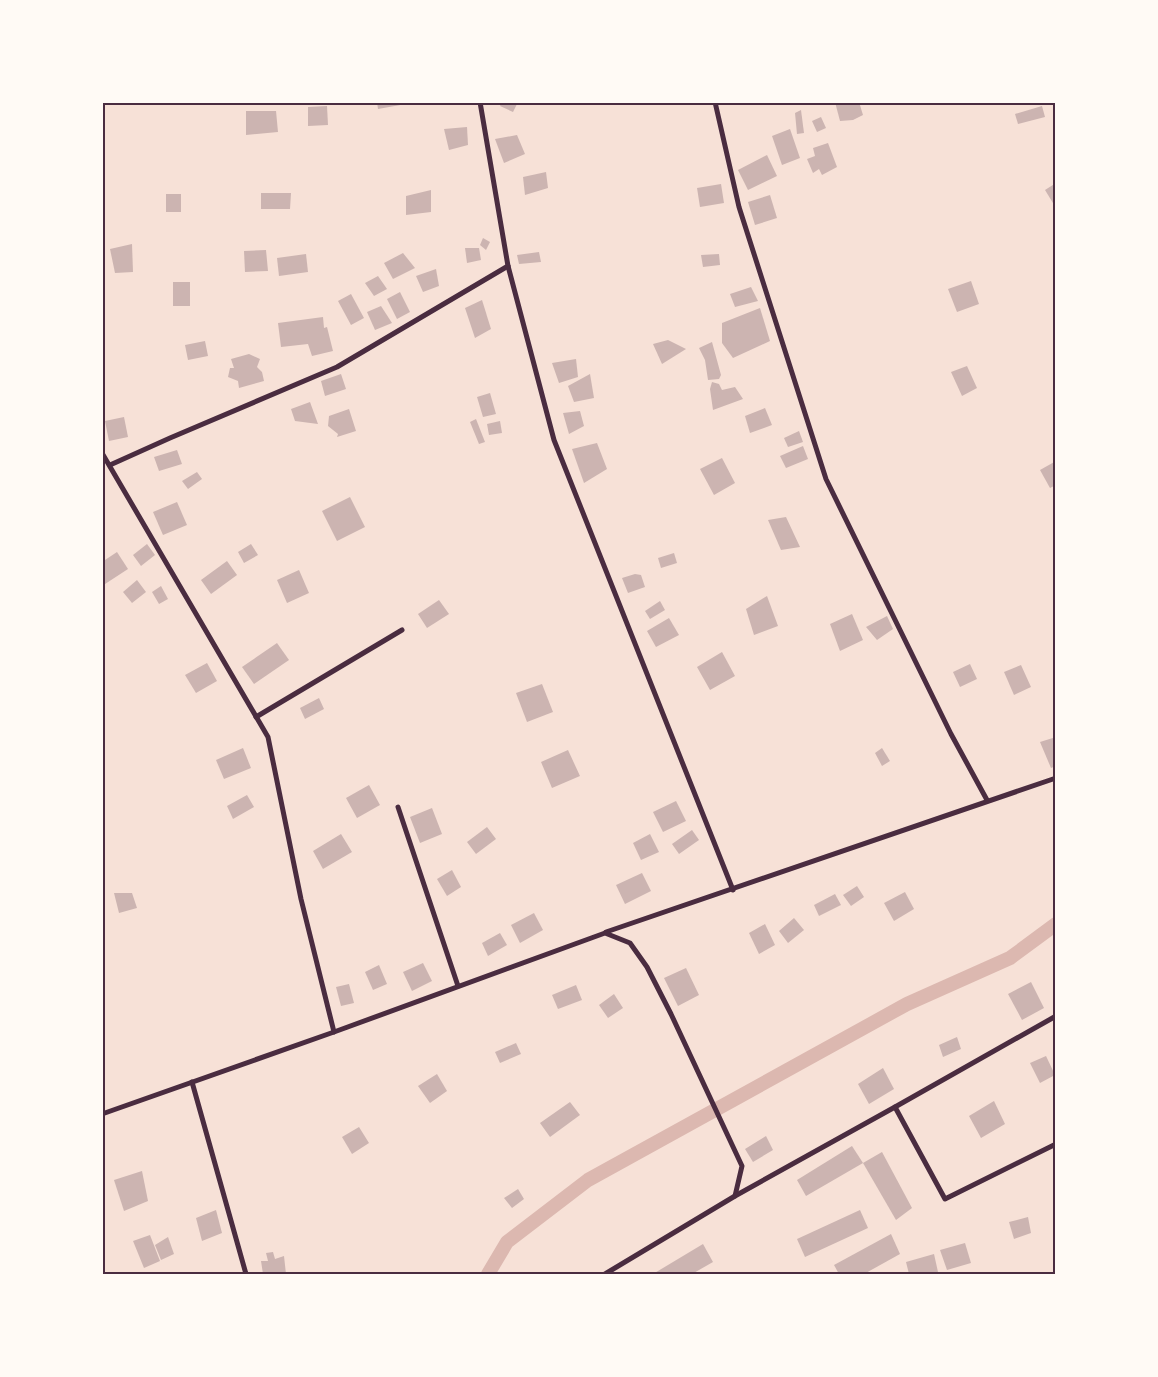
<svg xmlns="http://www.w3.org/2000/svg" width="1158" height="1377" viewBox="0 0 1158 1377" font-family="Poppins,sans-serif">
<rect width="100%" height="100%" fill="#f7e1d7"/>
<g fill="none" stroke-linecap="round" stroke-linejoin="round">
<polyline stroke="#dcb8b0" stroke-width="14" points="488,1274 507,1242 588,1180 907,1004 1010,958 1056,924"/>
</g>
<g fill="#ccb4b1">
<polygon points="377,102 405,102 406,104 378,109"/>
<polygon points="502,102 518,102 513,112 500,106"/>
<polygon points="835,102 859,102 863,115 853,120 840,121"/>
<polygon points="327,106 328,125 308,126 308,107"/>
<polygon points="1042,106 1045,117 1018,124 1015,114"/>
<polygon points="801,110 804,133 797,134 795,113"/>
<polygon points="246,111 276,111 278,132 246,135"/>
<polygon points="821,117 826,128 817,132 812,121"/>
<polygon points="467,127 468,145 449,150 444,129"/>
<polygon points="790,129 800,158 782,165 772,136"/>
<polygon points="517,135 525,154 504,163 495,139"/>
<polygon points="828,143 837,167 822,175 819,169 813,173 807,159 815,156 813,148"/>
<polygon points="767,155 777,176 748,190 738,170"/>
<polygon points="546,172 548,188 525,195 523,177"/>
<polygon points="1056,183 1056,208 1045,190"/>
<polygon points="721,184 724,203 700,207 697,188"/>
<polygon points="431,190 431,212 406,215 406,196"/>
<polygon points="261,193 291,193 290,209 261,209"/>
<rect x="166" y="194" width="15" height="18"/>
<polygon points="770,195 777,218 755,225 748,202"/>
<polygon points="483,238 490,242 486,250 480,245"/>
<polygon points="132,244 133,272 115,273 110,249"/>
<polygon points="465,248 479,248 481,260 467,263"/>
<polygon points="266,250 268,271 245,272 244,251"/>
<polygon points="539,252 541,262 519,264 517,255"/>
<polygon points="403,253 415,268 393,279 384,263"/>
<polygon points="306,254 308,272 279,276 277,258"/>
<polygon points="719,254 720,265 703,267 701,255"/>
<polygon points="436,269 439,286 423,292 416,276"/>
<polygon points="378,276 387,289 374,296 365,283"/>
<polygon points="971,281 979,304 957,312 948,289"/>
<rect x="173" y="282" width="17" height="24"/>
<polygon points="751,287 758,301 735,307 730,294"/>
<polygon points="400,292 410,312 397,319 387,299"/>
<polygon points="351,294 364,318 351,325 338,301"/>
<polygon points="482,300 491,329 475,338 465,308"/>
<polygon points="381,306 392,323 375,330 367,312"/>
<polygon points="760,308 770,341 733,358 722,343 722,323"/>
<polygon points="323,317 324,328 327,327 333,351 312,356 308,344 281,347 278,323"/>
<polygon points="668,340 686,349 662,364 653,344"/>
<polygon points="205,341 208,356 188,360 185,345"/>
<polygon points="712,342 721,375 719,379 708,380 705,360 699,348"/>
<polygon points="249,354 260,359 257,367 262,372 264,381 239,388 238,381 228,377 230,368 234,368 231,359"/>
<polygon points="576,359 578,377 559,383 552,363"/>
<polygon points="967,366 977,388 962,396 951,372"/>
<polygon points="341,374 346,389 325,396 321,381"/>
<polygon points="590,374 594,398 574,402 568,386"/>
<polygon points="712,382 719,384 722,390 735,387 743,399 713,410 710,389"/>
<polygon points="490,393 496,414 483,417 477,397"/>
<polygon points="310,402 318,424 295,421 291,409"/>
<polygon points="765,408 772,425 750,433 745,416"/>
<polygon points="349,409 356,431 337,437 338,434 328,426 329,416"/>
<polygon points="580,411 584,426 569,434 563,413"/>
<polygon points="124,417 128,437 109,441 105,421"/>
<polygon points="476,419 485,442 479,444 470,422"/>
<polygon points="500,421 502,433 489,435 487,424"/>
<polygon points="799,431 803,442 788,447 784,438"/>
<polygon points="597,443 607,469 584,483 572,449"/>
<polygon points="803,446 808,459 786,468 780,456"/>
<polygon points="177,450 182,464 159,471 154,457"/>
<polygon points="722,458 735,483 714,495 700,469"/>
<polygon points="1056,461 1056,485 1050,488 1040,470"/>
<polygon points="197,472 202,479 188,489 182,481"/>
<polygon points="350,497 365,527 337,541 322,511"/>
<polygon points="177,502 187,525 163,535 153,512"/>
<polygon points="786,517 800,547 781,550 768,520"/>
<polygon points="147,544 155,555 141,566 133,555"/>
<polygon points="251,544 258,555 244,563 238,552"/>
<polygon points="117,552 128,569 102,586 102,562"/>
<polygon points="674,553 677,563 661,568 658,558"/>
<polygon points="227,561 237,575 211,594 201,580"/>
<polygon points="299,570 309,593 287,603 277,580"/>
<polygon points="635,574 641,575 645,587 628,593 622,578"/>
<polygon points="137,580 146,592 132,603 123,592"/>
<polygon points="161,586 168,599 159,604 152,592"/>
<polygon points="767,596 778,626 754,635 746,609"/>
<polygon points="439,600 449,614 427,628 418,614"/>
<polygon points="660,601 665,610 650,619 645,611"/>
<polygon points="852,614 863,640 840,651 830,624"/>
<polygon points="887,616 893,629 877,640 866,627"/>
<polygon points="669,618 679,635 656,647 647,631"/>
<polygon points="277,643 289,660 254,684 242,667"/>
<polygon points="722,652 735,676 710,690 697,667"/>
<polygon points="207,663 217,681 196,693 185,675"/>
<polygon points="970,664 977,679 960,687 953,672"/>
<polygon points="1021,665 1031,687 1014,695 1004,672"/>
<polygon points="542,684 553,712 527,722 516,693"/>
<polygon points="319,698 324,709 305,719 300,708"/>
<polygon points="1056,737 1056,766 1051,768 1040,742"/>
<polygon points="243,748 251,768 224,779 216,760"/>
<polygon points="882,748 890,761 882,766 875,753"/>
<polygon points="568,750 580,776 552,788 541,762"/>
<polygon points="369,785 380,805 357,818 346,798"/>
<polygon points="247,795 254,807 233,819 227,806"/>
<polygon points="676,801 686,821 663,832 653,812"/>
<polygon points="432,808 442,834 420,843 410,817"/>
<polygon points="487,827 496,839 476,854 467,842"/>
<polygon points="692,830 699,840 679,854 672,844"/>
<polygon points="341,834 352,852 323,869 313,851"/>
<polygon points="650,834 659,852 641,860 633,843"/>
<polygon points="452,870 461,887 447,896 437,879"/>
<polygon points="642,873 651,891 625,904 616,885"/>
<polygon points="857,886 864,897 851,906 843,895"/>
<polygon points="905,892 914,909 894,921 884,903"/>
<polygon points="114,893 132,893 137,908 119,913"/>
<polygon points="835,894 841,905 819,916 814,905"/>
<polygon points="534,913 543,930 520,943 511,925"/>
<polygon points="794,918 804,930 788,943 779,931"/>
<polygon points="765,924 775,945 759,954 749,933"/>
<polygon points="500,933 507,945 488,956 482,943"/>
<polygon points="423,963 432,981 412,991 403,972"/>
<polygon points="379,965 387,984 373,990 365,972"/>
<polygon points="686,968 699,995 678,1006 664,978"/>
<polygon points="1031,982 1044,1008 1022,1020 1008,994"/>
<polygon points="349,984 354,1003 341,1006 336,987"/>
<polygon points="576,985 582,1000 558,1009 552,995"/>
<polygon points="614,994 623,1008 608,1018 599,1005"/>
<polygon points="957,1037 961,1049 943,1057 939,1045"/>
<polygon points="516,1043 521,1054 500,1063 495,1052"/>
<polygon points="1046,1056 1055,1075 1040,1083 1030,1063"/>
<polygon points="883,1068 894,1089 869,1104 858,1084"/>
<polygon points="437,1074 447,1091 430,1103 418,1086"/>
<polygon points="994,1101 1005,1124 981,1138 969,1116"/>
<polygon points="570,1102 580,1115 550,1137 540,1123"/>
<polygon points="359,1127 369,1143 352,1154 342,1137"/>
<polygon points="766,1136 773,1150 753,1162 745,1149"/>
<polygon points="852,1146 863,1163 806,1196 797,1180"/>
<polygon points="882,1152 912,1208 896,1220 863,1163"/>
<polygon points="142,1171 148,1201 124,1211 114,1180"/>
<polygon points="518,1189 524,1199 512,1208 504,1198"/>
<polygon points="216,1210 222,1233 202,1241 196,1218"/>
<polygon points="860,1210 868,1228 805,1257 797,1239"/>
<polygon points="1028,1217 1031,1233 1014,1239 1009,1222"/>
<polygon points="891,1234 900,1254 864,1274 839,1274 834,1265"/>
<polygon points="150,1235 160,1261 144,1268 133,1241"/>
<polygon points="168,1237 174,1254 161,1260 155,1245"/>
<polygon points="965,1243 971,1263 947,1270 940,1250"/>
<polygon points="703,1244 713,1262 692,1274 653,1274"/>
<polygon points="273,1252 275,1259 284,1256 286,1274 263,1274 261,1261 268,1261 266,1253"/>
<polygon points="934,1254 938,1272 929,1274 909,1274 906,1262"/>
</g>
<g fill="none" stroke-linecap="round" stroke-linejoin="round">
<g stroke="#4a2c40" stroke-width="5">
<polyline points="480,102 508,266 554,440 733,890"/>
<polyline points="715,102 739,207 826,479 951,734 987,800"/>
<polyline points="102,453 268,737 301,899 334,1032"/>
<polyline points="110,465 170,438 337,367 508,266"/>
<polyline points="256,717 402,630"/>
<polyline points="398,807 458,986"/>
<polyline points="606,932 1056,778"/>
<polyline points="192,1082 246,1274"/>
<polyline points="895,1107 945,1199 1056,1144"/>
<polyline points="102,1114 334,1032 605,933 630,943 647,967 671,1014 742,1166 735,1196"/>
<polyline points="605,1274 735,1196 895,1107 1056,1016"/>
</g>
</g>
<rect width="1158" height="1377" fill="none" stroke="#fffaf5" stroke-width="208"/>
<rect x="104" y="104" width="950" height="1169" fill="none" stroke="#4a2c40" stroke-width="2"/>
</svg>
